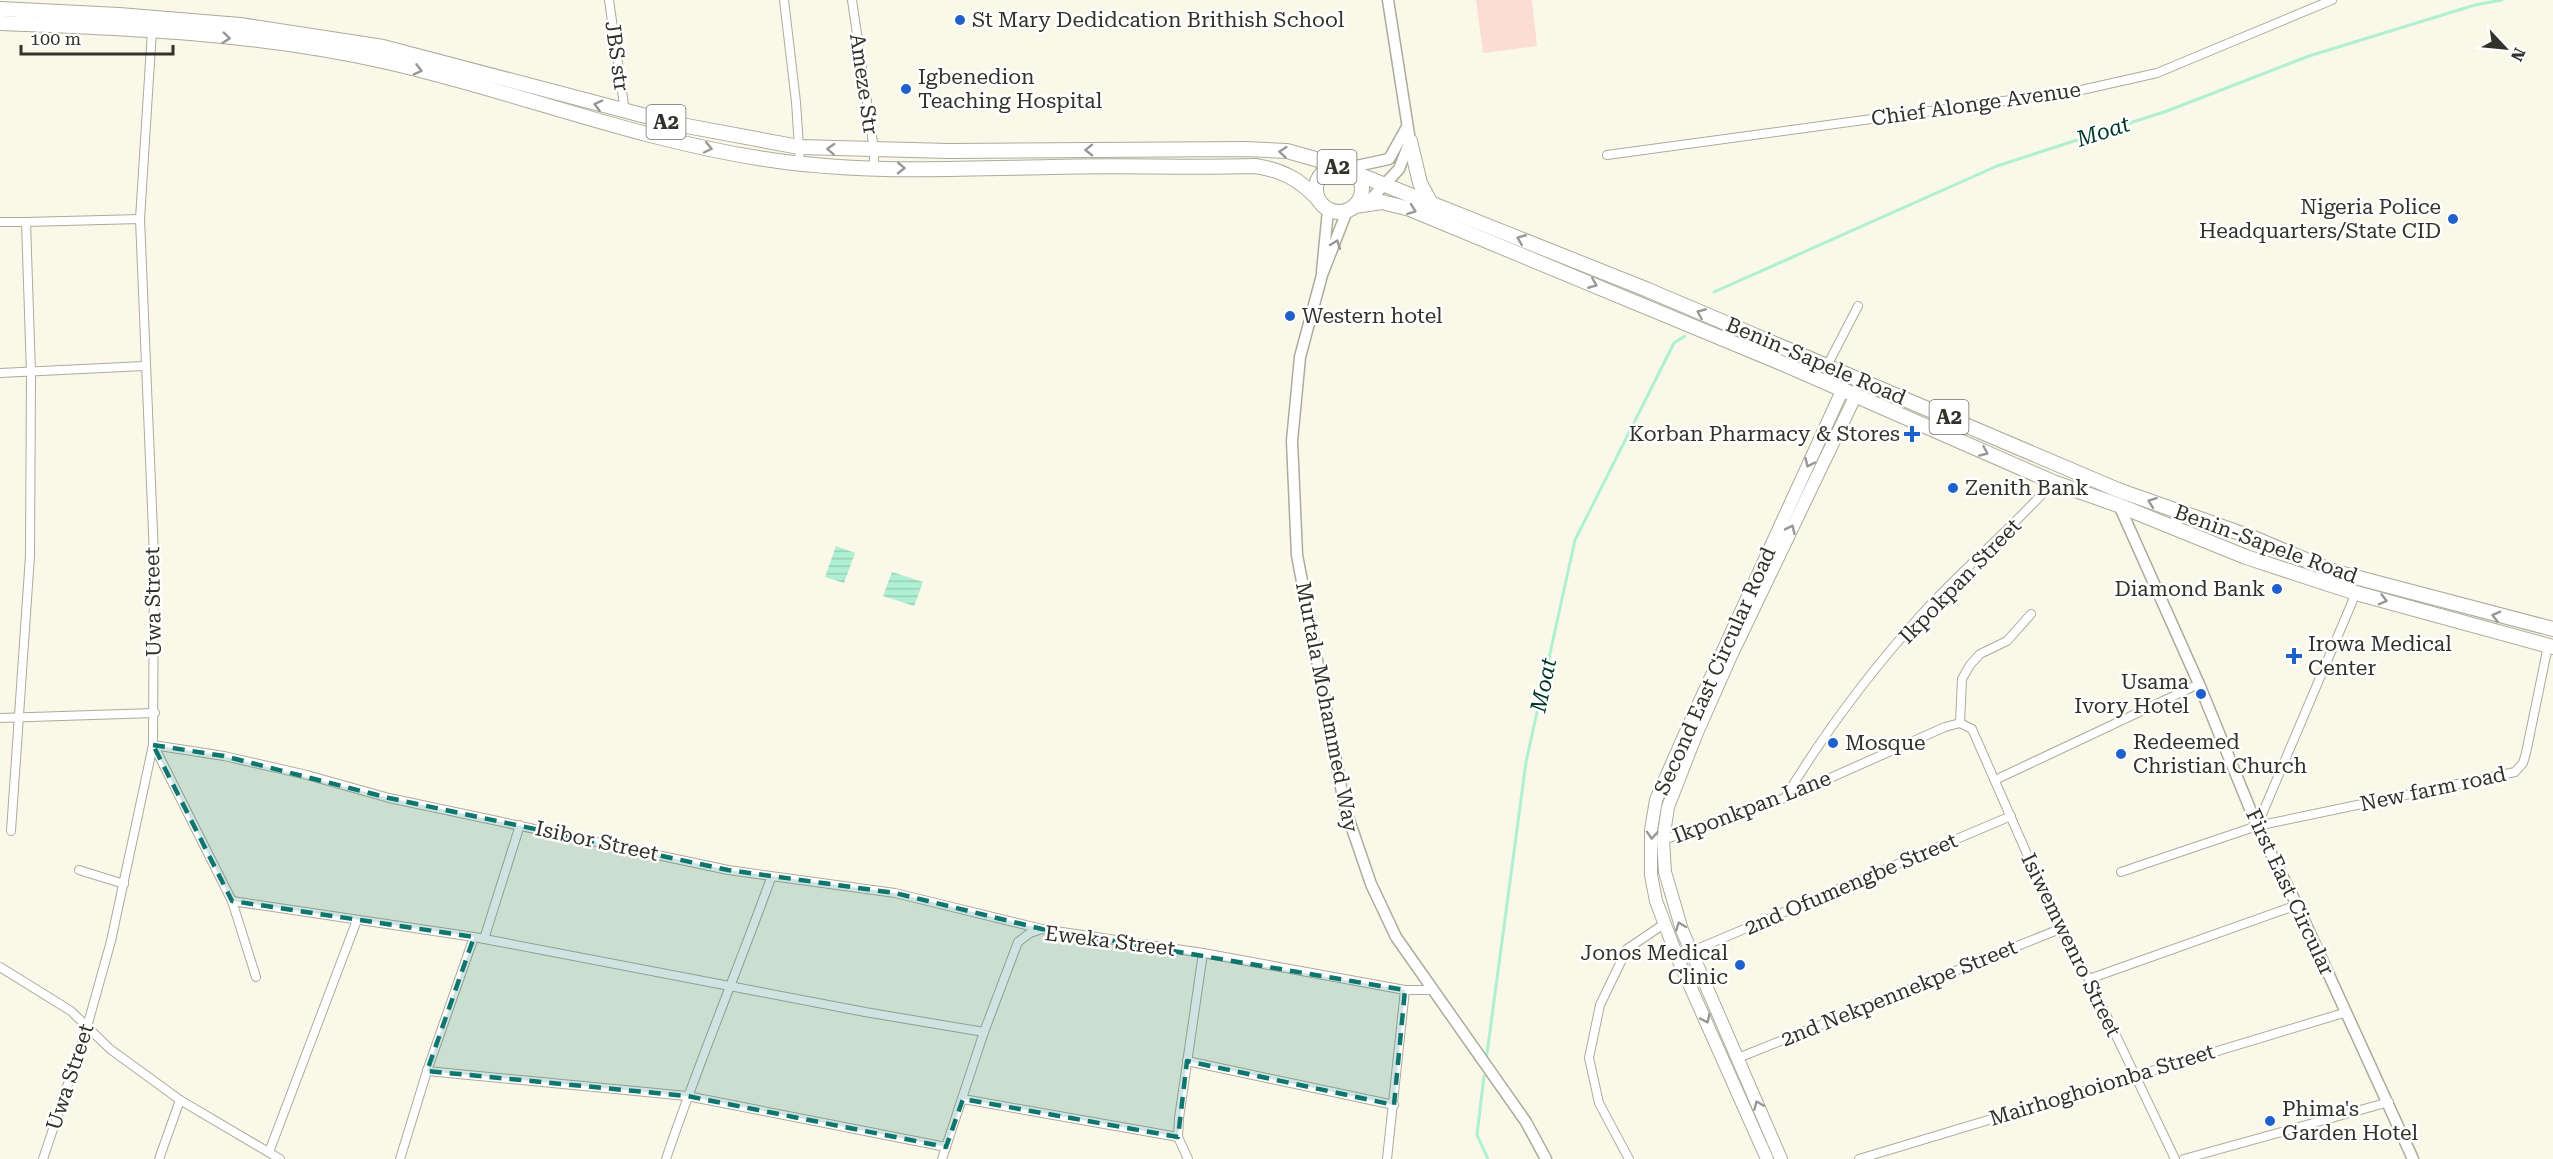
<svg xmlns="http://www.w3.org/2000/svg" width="2553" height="1159" viewBox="0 0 2553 1159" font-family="'Roboto Serif',serif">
<defs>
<pattern id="water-rules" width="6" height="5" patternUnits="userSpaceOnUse" patternTransform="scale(1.5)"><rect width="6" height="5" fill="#aff0d3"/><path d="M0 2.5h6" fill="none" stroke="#97ceb5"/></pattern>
</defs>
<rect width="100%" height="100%" fill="#faf8e8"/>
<polygon fill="#fcddd3" points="1476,0 1532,0 1537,46 1483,53"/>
<g fill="url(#water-rules)">
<polygon points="836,546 855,553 844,583 825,577"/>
<polygon points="892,572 923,582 914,606 883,596"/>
</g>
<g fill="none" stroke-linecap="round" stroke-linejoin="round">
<g stroke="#aff0d3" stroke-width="3">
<polyline points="1714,292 1997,166 2167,111 2309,56 2475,5 2502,0"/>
<polyline points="1486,1061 1526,762 1575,540 1674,343 1685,336"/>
<polyline points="1484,1076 1477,1135 1488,1159"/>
</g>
<defs>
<g id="minor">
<polyline points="609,0 625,112"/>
<polyline points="784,0 796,102 800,163"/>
<polyline points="852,0 874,150 874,168"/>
<polyline points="1607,155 2077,91 2157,73 2332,0"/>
<polyline points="0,222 26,222 31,373 30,556 11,831"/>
<polyline points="26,222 140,219"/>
<polyline points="1827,366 1858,306"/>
<polyline points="0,373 144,366"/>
<polyline points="0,718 155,713"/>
<polyline points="1960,723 1962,679 1970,665 1980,654 2007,641 2031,614"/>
<polyline points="153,745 224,756 307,775 389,798 728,870 895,893 1042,929"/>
<polyline points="154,746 232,901 256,977"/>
<polyline points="1995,780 2199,684"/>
<path d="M1785,798C1824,733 1871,671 1921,615C1963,568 2012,529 2053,482"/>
<polyline points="2257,826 2356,593"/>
<polyline points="1663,840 1785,798 1945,727 1960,723 1972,729 2060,929 2089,979 2175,1159"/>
<polyline points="79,870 124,884"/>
<polyline points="2121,872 2257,826 2515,772 2523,763 2526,753 2548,646"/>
<polyline points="232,901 474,937 865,1012 984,1032"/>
<polyline points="484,939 520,825"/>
<polyline points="1690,952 2011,816"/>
<polyline points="0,967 71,1011 110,1049 180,1100 280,1159"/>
<polyline points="2089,979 2297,905"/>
<polyline points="1738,1058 2060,929"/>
<polyline points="1187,1061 1394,1105"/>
<polyline points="427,1071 687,1096 946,1147"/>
<polyline points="963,1099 1178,1137"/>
<polyline points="269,1152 357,920"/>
<polyline points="43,1159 87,1027 111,941 153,745 154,556 140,219 152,30"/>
<polyline points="159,1159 180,1100"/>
<polyline points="400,1159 427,1071 474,937"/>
<path d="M666,1159C698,1064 737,972 771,878"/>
<polyline points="942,1159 984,1032 1018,942 1030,933 1042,929 1203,953 1405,990 1431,990"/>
<polyline points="1188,1159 1178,1137 1179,1118 1203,953"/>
<polyline points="1387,1159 1405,990"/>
<polyline points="1629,1159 1599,1103 1589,1058 1600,1005 1627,949 1664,924"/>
<polyline points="1859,1159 2347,1012"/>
<polyline points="2184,1159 2389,1102"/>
</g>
<g id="tertiary">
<polyline points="1347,168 1389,159 1407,127"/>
<polyline points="1368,202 1399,169 1410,141 1388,0"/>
<polyline points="1347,211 1322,275 1300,357 1292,441 1297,555 1345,808 1371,884 1396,937 1526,1122 1546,1159"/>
<polyline points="1322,272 1328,210"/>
<polyline points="2118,503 2199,684 2257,826 2297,905 2413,1159"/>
</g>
<g id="secondary">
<polyline points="1767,1159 1678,959 1656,901 1651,875 1651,830 1656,800 1684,736 1842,391"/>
<polyline points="1781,1159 1682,930 1665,872 1663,840 1668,807 1696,735 1730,658 1855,397"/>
</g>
<g id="trunk">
<polyline points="0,9 119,15 240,25 383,47 676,124 799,147 949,151 1245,149 1287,151 1340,166"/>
<path d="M0,23C129,28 261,33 387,62C511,90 631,138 758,158C854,174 953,169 1051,167C1119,165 1187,168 1255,166C1282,170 1299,179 1318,199"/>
<polyline points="1410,141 1420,183 1430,202"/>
<circle cx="1339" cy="189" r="23"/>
<polyline points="1355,173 1648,290 2118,490 2251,537 2332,571 2553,629"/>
<polyline points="1355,206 1382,202 1410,209 1786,365 2053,482 2118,505 2246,557 2356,593 2553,647"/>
</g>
</defs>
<use href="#minor" stroke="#adab9b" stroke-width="10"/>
<use href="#tertiary" stroke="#adab9b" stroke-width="13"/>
<use href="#secondary" stroke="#adab9b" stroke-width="14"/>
<use href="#trunk" stroke="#adab9b" stroke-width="16"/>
<use href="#minor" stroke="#fff" stroke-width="8"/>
<use href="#tertiary" stroke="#fff" stroke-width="10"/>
<use href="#secondary" stroke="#fff" stroke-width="12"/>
<use href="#trunk" stroke="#fff" stroke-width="14"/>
</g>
<defs><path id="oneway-chevron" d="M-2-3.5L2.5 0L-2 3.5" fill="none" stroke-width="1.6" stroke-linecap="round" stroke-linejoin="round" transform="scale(1.5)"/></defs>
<g stroke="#989895">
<use href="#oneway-chevron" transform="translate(226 38) rotate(6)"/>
<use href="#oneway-chevron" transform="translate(418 70) rotate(15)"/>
<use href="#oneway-chevron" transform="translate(598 105) rotate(-166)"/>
<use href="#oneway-chevron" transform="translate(708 148) rotate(12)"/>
<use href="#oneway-chevron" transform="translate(831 149) rotate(-177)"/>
<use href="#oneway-chevron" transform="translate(1089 150) rotate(179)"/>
<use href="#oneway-chevron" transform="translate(1283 152) rotate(-175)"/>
<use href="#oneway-chevron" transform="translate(901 168) rotate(1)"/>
<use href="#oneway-chevron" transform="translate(1412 210) rotate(20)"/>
<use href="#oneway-chevron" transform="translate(1521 239) rotate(-158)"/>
<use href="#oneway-chevron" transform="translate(1336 244) rotate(-70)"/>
<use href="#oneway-chevron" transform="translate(1593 284) rotate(22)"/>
<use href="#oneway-chevron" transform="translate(1701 313) rotate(-157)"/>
<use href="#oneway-chevron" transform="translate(1984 452) rotate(24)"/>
<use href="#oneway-chevron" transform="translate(1809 463) rotate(115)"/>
<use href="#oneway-chevron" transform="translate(2152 502) rotate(-160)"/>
<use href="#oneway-chevron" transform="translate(1791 529) rotate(-64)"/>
<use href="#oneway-chevron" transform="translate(2383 600) rotate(15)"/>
<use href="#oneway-chevron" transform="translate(2496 616) rotate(-166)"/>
<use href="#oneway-chevron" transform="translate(1652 835) rotate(93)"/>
<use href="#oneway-chevron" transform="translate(1680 926) rotate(-110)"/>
<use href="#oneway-chevron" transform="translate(1706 1019) rotate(65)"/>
<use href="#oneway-chevron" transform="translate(1758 1105) rotate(-113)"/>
</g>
<path fill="#0f766e" fill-opacity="0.2" stroke="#0f766e" stroke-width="4.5" stroke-dasharray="12 8" stroke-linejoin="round" d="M153,745L224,756L389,798L728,870L895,893L1042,929L1405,990L1394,1105L1187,1061L1178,1137L963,1099L946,1147L687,1096L427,1071L474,937L232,901Z"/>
<g fill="#1f60cc" stroke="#fff" stroke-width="2">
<circle cx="960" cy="20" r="6"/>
<circle cx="906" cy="89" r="6"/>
<circle cx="2453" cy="219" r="6"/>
<circle cx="1290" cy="316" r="6"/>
<path d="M1909 425h6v6h6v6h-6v6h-6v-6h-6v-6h6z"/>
<circle cx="1953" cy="488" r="6"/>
<circle cx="2277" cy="589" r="6"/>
<path d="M2291 647h6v6h6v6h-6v6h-6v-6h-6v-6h6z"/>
<circle cx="2201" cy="694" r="6"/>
<circle cx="1833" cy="743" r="6"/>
<circle cx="2121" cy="754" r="6"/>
<circle cx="1740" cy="965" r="6"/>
<circle cx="2270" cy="1121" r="6"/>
</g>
<g text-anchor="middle" stroke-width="5" stroke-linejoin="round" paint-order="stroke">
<g fill="#fff" stroke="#70706b" stroke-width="1.5">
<rect x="646.5" y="105" width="39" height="34" rx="4.5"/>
<rect x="1317.5" y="150" width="39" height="34" rx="4.5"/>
<rect x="1929.5" y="400" width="39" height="34" rx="4.5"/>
</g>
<g font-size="20" font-weight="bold" fill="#32322b">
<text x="666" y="129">A2</text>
<text x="1337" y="174">A2</text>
<text x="1949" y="424">A2</text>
</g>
<g font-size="21" fill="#32322b" stroke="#fff" text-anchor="start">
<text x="972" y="27">St Mary Dedidcation Brithish School</text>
<text x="918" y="84">Igbenedion<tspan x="918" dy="24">Teaching Hospital</tspan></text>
<text x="2441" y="214" text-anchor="end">Nigeria Police<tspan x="2441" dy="24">Headquarters/State CID</tspan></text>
<text x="1302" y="323">Western hotel</text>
<text x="1900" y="441" text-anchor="end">Korban Pharmacy &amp; Stores</text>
<text x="1965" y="495">Zenith Bank</text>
<text x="2265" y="596" text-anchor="end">Diamond Bank</text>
<text x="2308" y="651">Irowa Medical<tspan x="2308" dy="24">Center</tspan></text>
<text x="2189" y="689" text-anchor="end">Usama<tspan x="2189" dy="24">Ivory Hotel</tspan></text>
<text x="2133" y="749">Redeemed<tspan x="2133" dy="24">Christian Church</tspan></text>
<text x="1845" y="750">Mosque</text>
<text x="1728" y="960" text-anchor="end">Jonos Medical<tspan x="1728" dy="24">Clinic</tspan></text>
<text x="2282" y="1116">Phima's<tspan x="2282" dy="24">Garden Hotel</tspan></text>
</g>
<g font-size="21" fill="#32322b" stroke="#fff">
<text transform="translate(617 56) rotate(82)" y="7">JBS str</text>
<text transform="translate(864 84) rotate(82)" y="7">Ameze Str</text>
<text transform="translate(1976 104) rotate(-8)" y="7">Chief Alonge Avenue</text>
<text transform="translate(1816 361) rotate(23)" y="7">Benin-Sapele Road</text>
<text transform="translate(2266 544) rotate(20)" y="7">Benin-Sapele Road</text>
<text transform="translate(1960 581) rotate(-46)" y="7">Ikpokpan Street</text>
<text transform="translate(153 602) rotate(-91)" y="7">Uwa Street</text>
<text transform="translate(1715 671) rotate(-66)" y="7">Second East Circular Road</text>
<text transform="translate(1327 707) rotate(79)" y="7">Murtala Mohammed Way</text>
<text transform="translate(2433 789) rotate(-12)" y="7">New farm road</text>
<text transform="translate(1752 807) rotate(-21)" y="7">Ikponkpan Lane</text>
<text transform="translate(597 841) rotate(12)" y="7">Isibor Street</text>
<text transform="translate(1851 884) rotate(-23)" y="7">2nd Ofumengbe Street</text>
<text transform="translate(2290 892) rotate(65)" y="7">First East Circular</text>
<text transform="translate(1110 941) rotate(7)" y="7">Eweka Street</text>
<text transform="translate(2071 945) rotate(64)" y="7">Isiwemwenro Street</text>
<text transform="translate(1899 993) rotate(-22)" y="7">2nd Nekpennekpe Street</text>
<text transform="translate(70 1077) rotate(-72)" y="7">Uwa Street</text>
<text transform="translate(2102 1085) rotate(-17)" y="7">Mairhoghoionba Street</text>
</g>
<g font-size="22" font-style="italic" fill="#003624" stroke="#fff">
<text transform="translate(2103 131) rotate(-18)" y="8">Moat</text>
<text transform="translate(1543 685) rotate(-78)" y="8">Moat</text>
</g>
</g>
<g transform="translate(2505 48) rotate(116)" stroke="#ffffff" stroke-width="4.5" paint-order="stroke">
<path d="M0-4.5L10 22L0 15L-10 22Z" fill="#32322b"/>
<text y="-9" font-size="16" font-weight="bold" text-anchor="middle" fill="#32322b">N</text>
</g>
<path d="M21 45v9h152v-9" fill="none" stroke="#32322b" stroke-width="3"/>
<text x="30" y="45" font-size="18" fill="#32322b" stroke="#ffffff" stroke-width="4.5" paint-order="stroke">100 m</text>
</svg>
